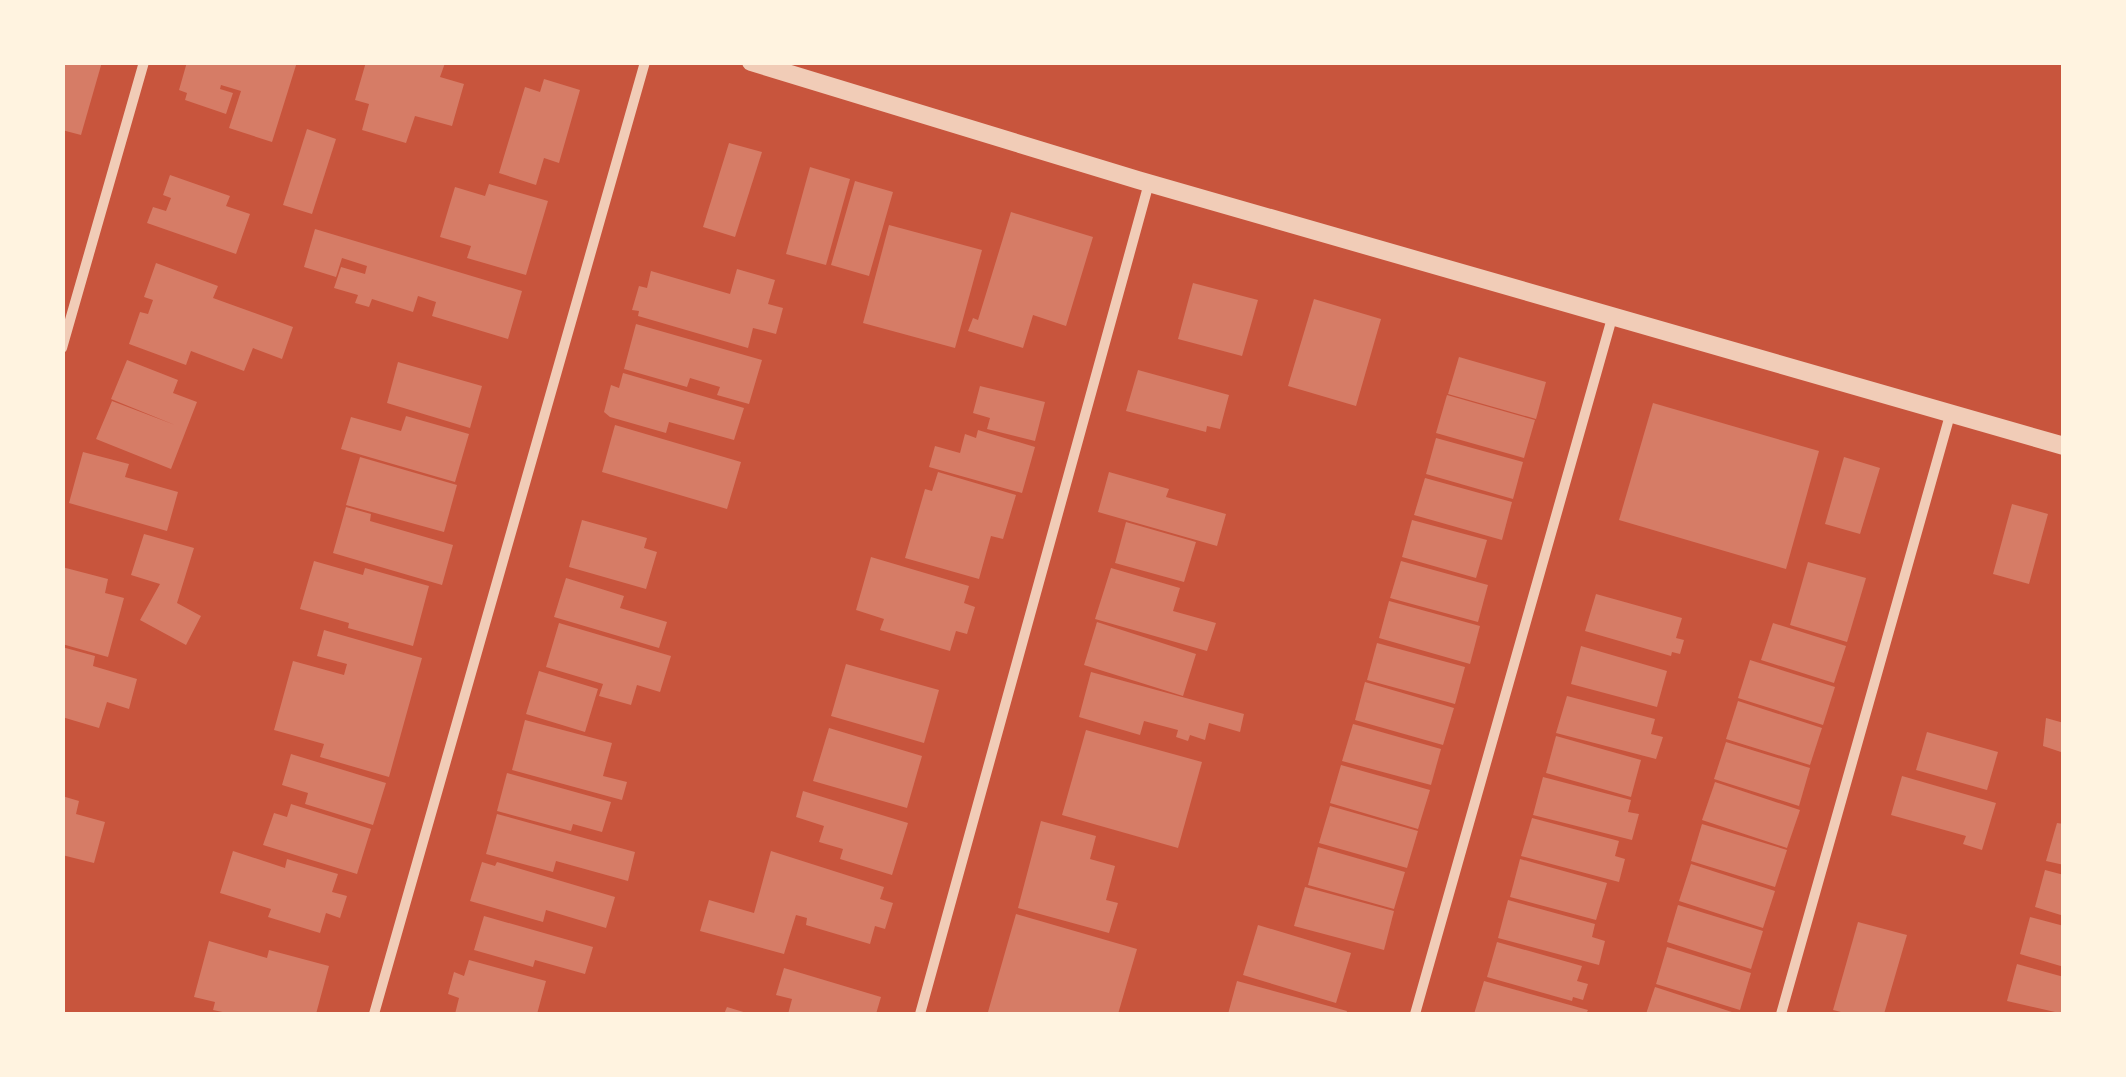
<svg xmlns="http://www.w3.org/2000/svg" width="2126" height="1077" viewBox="0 0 2126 1077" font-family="'Golos Text',sans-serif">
<rect width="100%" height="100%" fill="#c8553d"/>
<g fill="#d67c66">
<polygon points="62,62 102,62 81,135 62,130"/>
<polygon points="187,62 297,62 272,142 229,128 241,91 221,85 220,89 233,93 226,114 185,100 187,93 179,90"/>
<polygon points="366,62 445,63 440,77 464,84 452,126 415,116 406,143 362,130 369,104 355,100"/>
<polygon points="544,79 580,90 559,163 544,158 536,185 499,173 525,87 540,92"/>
<polygon points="307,129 336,139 312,214 283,205"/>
<polygon points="729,143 762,152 735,237 703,227"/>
<polygon points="810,167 850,179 826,265 786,254"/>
<polygon points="170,175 230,196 226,206 250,214 236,254 147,223 153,207 166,211 171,198 163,195"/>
<polygon points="855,181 893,192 869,276 831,265"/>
<polygon points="489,184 548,201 526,275 467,258 471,246 440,237 455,187 485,196"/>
<polygon points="1011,212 1093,237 1066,326 1033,315 1023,348 968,331 973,318 978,320"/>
<polygon points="889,225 982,250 955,348 863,323"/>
<polygon points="315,229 522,291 508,339 432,316 436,302 418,296 413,312 372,299 369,307 355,303 358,295 334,288 341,267 365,274 367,266 342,258 336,277 304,267"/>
<polygon points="156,263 218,286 213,298 293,327 282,359 253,348 244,371 191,351 186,365 129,344 140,312 148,314 153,300 144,297"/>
<polygon points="737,269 775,280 768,304 783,308 776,334 753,328 748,348 638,316 639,311 632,310 639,286 647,288 651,271 730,294"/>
<polygon points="1193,283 1258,300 1242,356 1178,339"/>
<polygon points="1314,299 1381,319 1356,406 1288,386"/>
<polygon points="636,324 762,360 749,404 717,395 720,387 690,378 687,387 624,369"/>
<polygon points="1459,357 1546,382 1536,419 1448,394"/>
<polygon points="127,360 178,380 173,393 197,402 171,469 96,439 112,401 175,425 111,399"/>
<polygon points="398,362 482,386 470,428 387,403"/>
<polygon points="1138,370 1229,395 1220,429 1207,426 1206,432 1126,411"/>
<polygon points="623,373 744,408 734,440 669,422 666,433 610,417 604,412 611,385 619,388"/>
<polygon points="980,386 1045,402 1035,441 987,429 990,418 973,413"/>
<polygon points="1447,395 1535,420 1524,458 1436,433"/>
<polygon points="1653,403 1819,451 1786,569 1619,520"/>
<polygon points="406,416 469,434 455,482 341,449 351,417 401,431"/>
<polygon points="615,425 741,462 727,509 602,472"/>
<polygon points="978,430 1035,447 1022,493 929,467 935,446 960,453 965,434 976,438"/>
<polygon points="1436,438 1523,462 1513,499 1426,474"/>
<polygon points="83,452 129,464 125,477 178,492 167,531 69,503"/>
<polygon points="360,457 457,485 444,532 346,505"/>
<polygon points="1844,457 1880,468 1860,534 1825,524"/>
<polygon points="938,472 1016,495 1003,539 991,536 979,579 905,558 925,489 932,491"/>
<polygon points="1109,472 1169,489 1166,497 1226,514 1217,546 1098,512"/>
<polygon points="1425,478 1512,502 1502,540 1414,515"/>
<polygon points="2012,504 2048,514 2029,584 1993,574"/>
<polygon points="346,507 371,514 370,521 453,545 442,585 333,553"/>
<polygon points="582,520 647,538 644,548 657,552 646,589 569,567"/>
<polygon points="1412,520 1487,540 1476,578 1402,557"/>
<polygon points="1126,522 1196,542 1184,582 1115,563"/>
<polygon points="144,534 194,548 177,603 201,616 186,645 140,620 160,584 131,575"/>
<polygon points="871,557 969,586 964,603 975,607 967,634 956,631 950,651 880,630 884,619 856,610"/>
<polygon points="314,561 363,575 365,568 429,586 413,646 348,628 349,623 300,609"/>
<polygon points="1401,561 1488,585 1478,622 1390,598"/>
<polygon points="1808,562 1866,578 1847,642 1790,625"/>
<polygon points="62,567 108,579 105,593 124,598 108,657 62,644"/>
<polygon points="1111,568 1180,588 1173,611 1216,623 1207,651 1095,619"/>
<polygon points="566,578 624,596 620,608 667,622 659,648 554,617"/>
<polygon points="1596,594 1682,618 1676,638 1684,640 1680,654 1672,652 1671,656 1585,631"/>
<polygon points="1389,601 1480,626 1470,664 1379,638"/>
<polygon points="1097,622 1196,654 1183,696 1084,665"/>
<polygon points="559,623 671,656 660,692 637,685 631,705 599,696 603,684 546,667"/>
<polygon points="1773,623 1846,646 1834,683 1761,660"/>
<polygon points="324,630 422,658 389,777 320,757 324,744 274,730 293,661 344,675 347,664 317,656"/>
<polygon points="1377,643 1465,667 1455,704 1367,680"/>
<polygon points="1581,646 1667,671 1657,707 1571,684"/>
<polygon points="62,647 95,656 93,666 137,679 129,709 107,702 99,728 62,717"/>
<polygon points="1750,660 1835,687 1823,725 1738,698"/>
<polygon points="846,664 939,690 924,743 831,716"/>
<polygon points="539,671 598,689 585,732 526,714"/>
<polygon points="1091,672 1244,714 1240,732 1209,723 1205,740 1190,735 1188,741 1176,737 1178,730 1144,721 1140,735 1079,717"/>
<polygon points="1365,682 1454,708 1443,745 1355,720"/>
<polygon points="1567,696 1655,719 1651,734 1663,737 1656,759 1556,733"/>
<polygon points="1738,701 1822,728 1810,765 1726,739"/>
<polygon points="2046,718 2064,723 2064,753 2043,746"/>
<polygon points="525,720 612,743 603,776 627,782 622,800 512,770"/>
<polygon points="1353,724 1441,749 1431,785 1342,761"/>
<polygon points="829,728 922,756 907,808 813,781"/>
<polygon points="1086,730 1202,762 1178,848 1062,815"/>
<polygon points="1927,732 1998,752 1987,790 1916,770"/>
<polygon points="1556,736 1641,760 1631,797 1546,773"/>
<polygon points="1726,742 1810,768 1799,806 1714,779"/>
<polygon points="291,754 386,783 373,825 305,804 308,793 282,785"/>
<polygon points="1341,765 1430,790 1418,829 1330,803"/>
<polygon points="507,773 611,802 602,832 573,824 571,831 497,811"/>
<polygon points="1902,776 1996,803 1982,850 1963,844 1966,836 1891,815"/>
<polygon points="1543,777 1631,800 1628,812 1639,814 1632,840 1533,815"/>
<polygon points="1715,782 1800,810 1787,848 1702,820"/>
<polygon points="803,791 908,823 892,875 840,859 843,849 819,842 824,826 796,817"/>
<polygon points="62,796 79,801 76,814 105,822 94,863 62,855"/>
<polygon points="291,804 371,829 357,874 263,845 274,813 287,817"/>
<polygon points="1330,806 1418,831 1407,868 1319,843"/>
<polygon points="497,814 635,852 628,881 556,861 553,872 486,854"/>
<polygon points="1532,818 1619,841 1615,856 1625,859 1619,882 1521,856"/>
<polygon points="1041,821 1096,836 1090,859 1115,866 1106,900 1118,903 1109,933 1018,908"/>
<polygon points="2057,823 2064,824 2064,865 2046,861"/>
<polygon points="1702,824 1787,850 1775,887 1691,861"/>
<polygon points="1318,847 1405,872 1394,909 1308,885"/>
<polygon points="233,851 285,868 287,859 338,874 332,892 347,896 340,918 326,913 320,933 268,917 271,909 220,893"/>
<polygon points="771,851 884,887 880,899 893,903 885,929 875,926 870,944 806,925 807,918 796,915 784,954 700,931 709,900 754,913"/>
<polygon points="1520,859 1607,883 1596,920 1510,897"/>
<polygon points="482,862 495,866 497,862 615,897 606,928 546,910 543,922 470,901"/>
<polygon points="1691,864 1775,891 1763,928 1679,901"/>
<polygon points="2045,870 2064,875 2064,916 2035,907"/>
<polygon points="1305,887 1394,911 1384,950 1294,926"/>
<polygon points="1508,900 1595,924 1592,937 1605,941 1599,965 1498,938"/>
<polygon points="1678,905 1763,931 1751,969 1667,942"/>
<polygon points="1016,914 1137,949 1118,1014 998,1014 988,1012"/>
<polygon points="484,916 593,947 585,974 535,960 533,967 474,950"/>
<polygon points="2030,917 2064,926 2064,967 2020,954"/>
<polygon points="1858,922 1907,935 1884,1014 1849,1014 1833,1010"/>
<polygon points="1258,925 1351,953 1336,1003 1243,975"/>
<polygon points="209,941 267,958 269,950 329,966 316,1014 257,1012 257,1014 232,1014 213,1010 215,1002 194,997"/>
<polygon points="1497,942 1582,966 1577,981 1588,984 1583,1000 1573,997 1572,1001 1487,977"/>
<polygon points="1667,947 1751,973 1740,1010 1656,984"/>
<polygon points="469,960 546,981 537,1014 455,1014 459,998 448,994 454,972 464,976"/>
<polygon points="2017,964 2064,977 2064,1014 2007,1001"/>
<polygon points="784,968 881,997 876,1014 788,1014 792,999 776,995"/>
<polygon points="1237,981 1347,1011 1346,1014 1228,1014"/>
<polygon points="1484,981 1588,1010 1586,1014 1474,1014"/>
<polygon points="1655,987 1738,1014 1646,1014"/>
<polygon points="727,1007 750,1014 724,1014"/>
</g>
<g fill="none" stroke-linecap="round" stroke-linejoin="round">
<g stroke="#f1ccb7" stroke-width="10">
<polyline points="62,348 144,62"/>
<polyline points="374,1014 645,62"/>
<polyline points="920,1014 1149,183"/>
<polyline points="1415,1014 1612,318"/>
<polyline points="1781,1014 1950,415"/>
</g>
<polyline stroke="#f1ccb7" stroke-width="18" points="751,62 1138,180 2064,446"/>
</g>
<rect width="2126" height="1077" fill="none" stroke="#fff3e0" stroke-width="130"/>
</svg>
